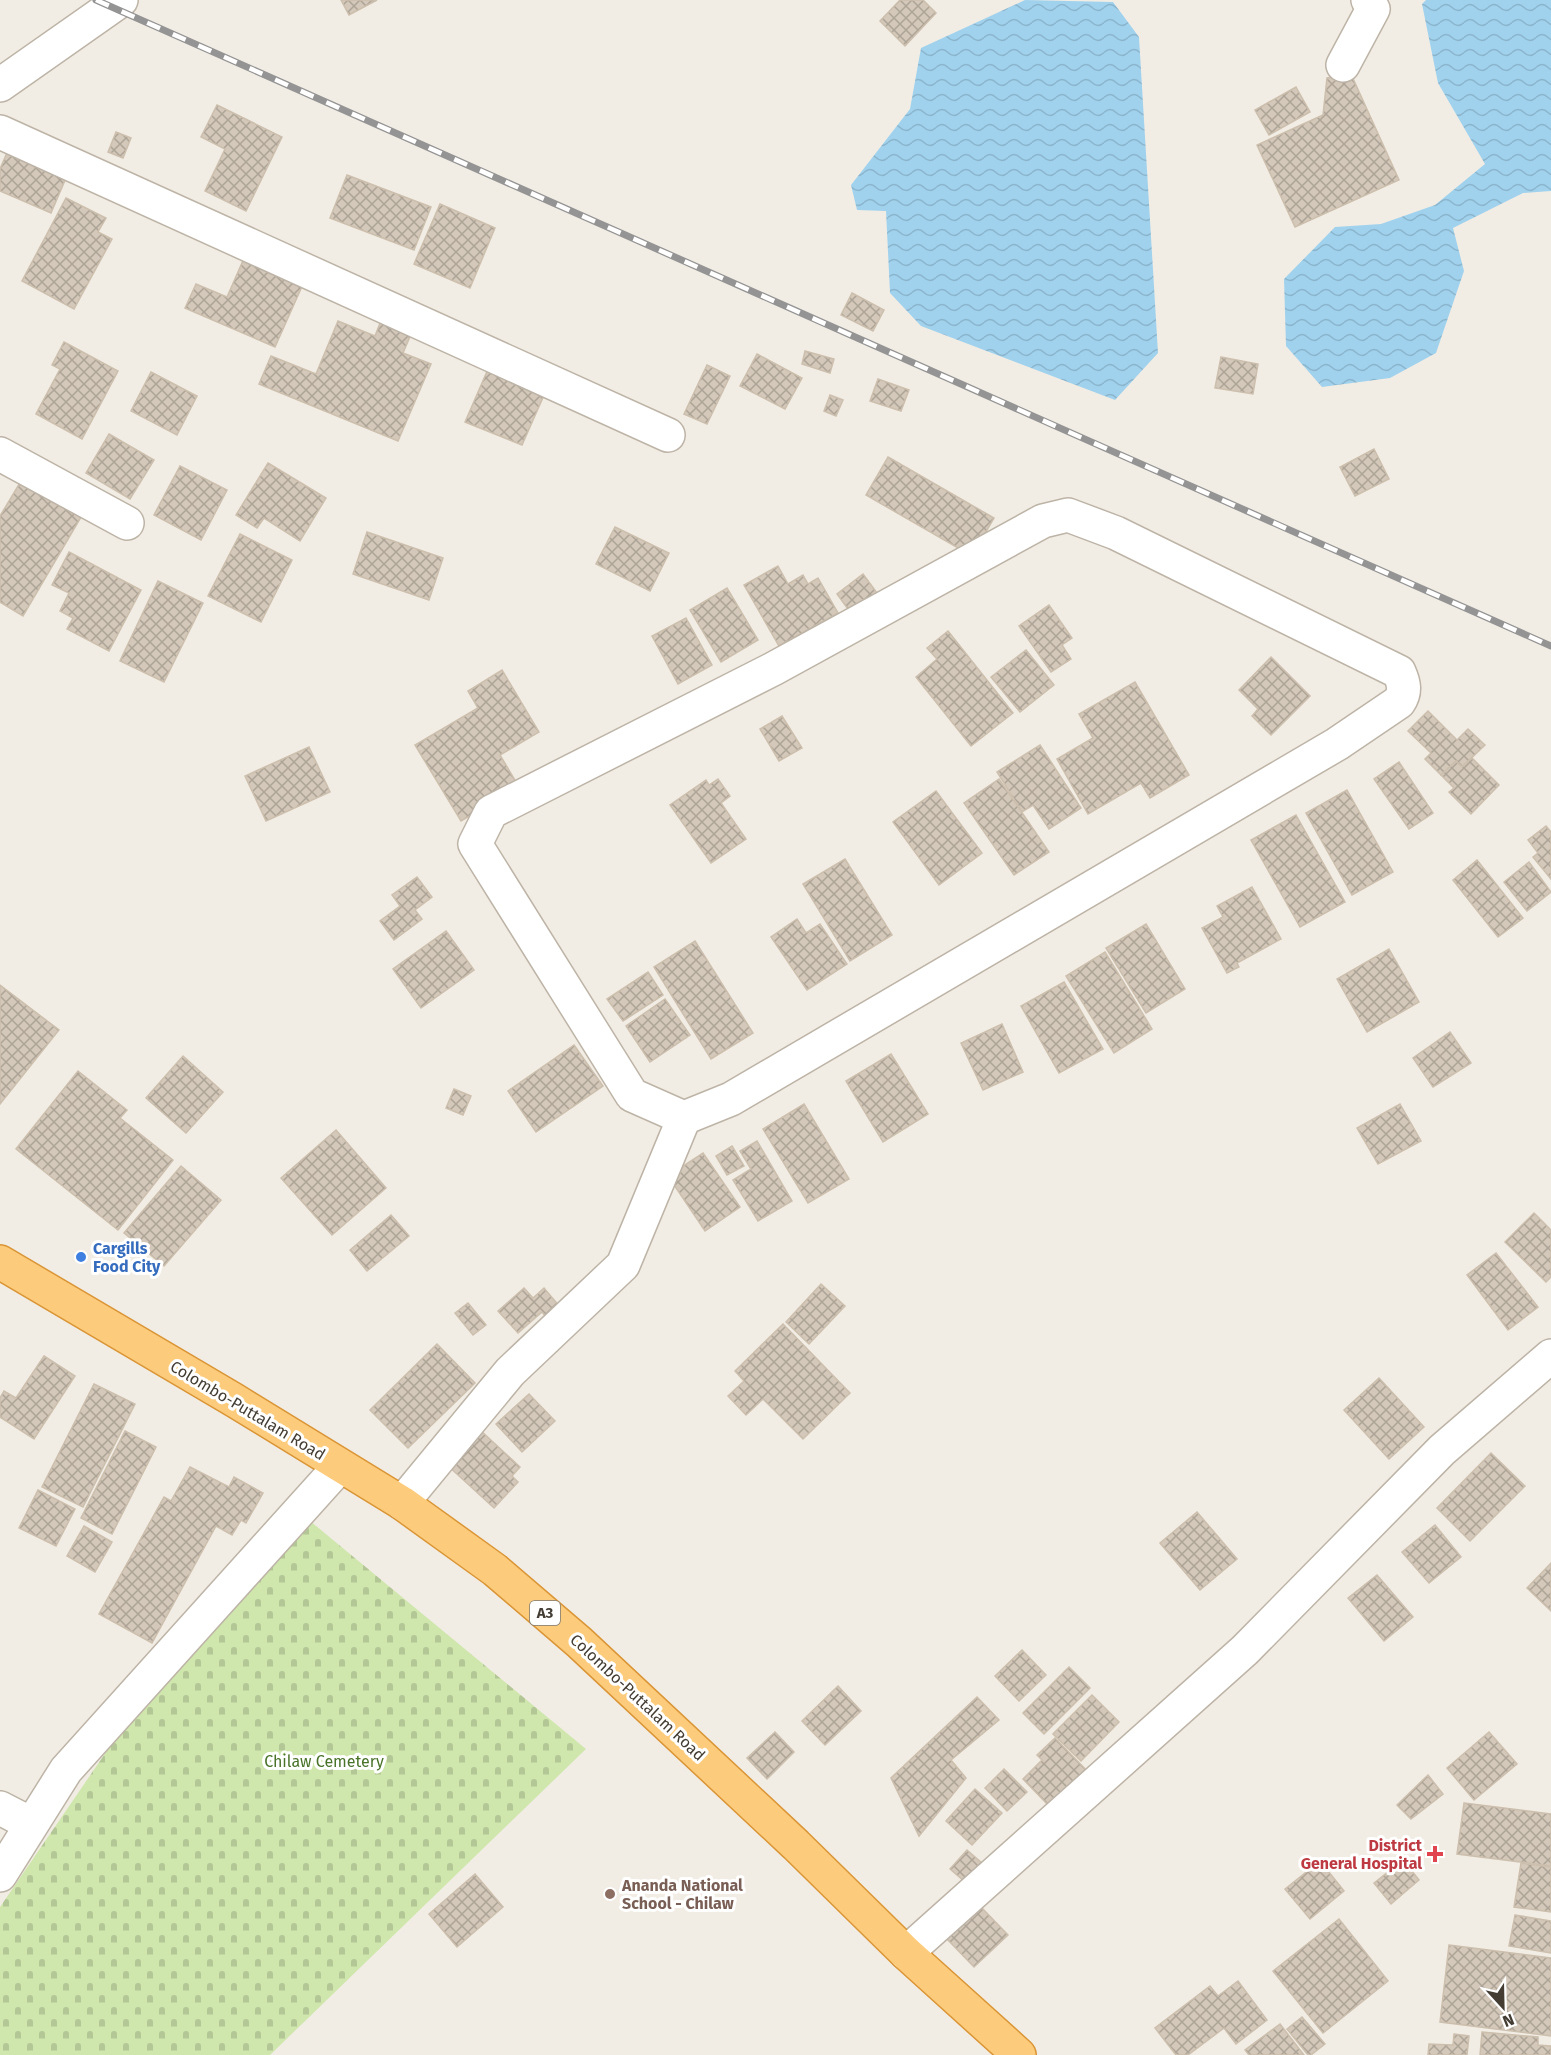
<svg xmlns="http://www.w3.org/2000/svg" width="1551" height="2055" viewBox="0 0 1551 2055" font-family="'Fira Sans',sans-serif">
<defs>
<pattern id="cemetery-stones" width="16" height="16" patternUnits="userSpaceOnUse" patternTransform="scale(1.5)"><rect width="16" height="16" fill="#cfe6ad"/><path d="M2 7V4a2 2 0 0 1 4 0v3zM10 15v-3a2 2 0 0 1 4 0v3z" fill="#b3c695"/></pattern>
<pattern id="water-waves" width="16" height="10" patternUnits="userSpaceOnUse" patternTransform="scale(1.5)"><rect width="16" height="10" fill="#a0d2ee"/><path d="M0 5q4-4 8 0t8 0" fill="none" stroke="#8bb5cd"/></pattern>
<pattern id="building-cross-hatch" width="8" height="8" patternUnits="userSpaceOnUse" patternTransform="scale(1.5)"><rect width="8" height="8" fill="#d3c8b9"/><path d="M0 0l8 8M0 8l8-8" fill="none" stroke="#ada497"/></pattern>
</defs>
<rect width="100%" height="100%" fill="#f2ede4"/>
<polygon fill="url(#cemetery-stones)" points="304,1516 586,1749 270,2055 0,2055 0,1907 115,1739"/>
<g fill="url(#water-waves)">
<polygon points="1025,0 1113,2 1139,37 1158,353 1115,400 921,326 890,293 886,211 857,210 851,185 910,109 921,48"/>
<polygon points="1426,0 1551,0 1551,191 1523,193 1453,228 1464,271 1436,353 1390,378 1322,387 1286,346 1284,279 1335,227 1381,224 1435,205 1485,164 1438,83 1422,4"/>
</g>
<g fill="url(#building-cross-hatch)" stroke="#cdbfad" stroke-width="1.5">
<polygon points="341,0 377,0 349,15"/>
<polygon points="900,0 923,0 936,13 905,46 880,21"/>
<polygon points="1351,74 1399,180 1295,227 1257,145 1323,115 1327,78"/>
<polygon points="1296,87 1310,112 1269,135 1255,110"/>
<polygon points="217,105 282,137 246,211 205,191 225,149 201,137"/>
<polygon points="116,132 131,138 123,158 108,152"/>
<polygon points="10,146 69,171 51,213 0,191 0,169"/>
<polygon points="347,175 431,207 414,250 330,218"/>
<polygon points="66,198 106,218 98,232 112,239 74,309 22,281"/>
<polygon points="440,204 495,228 470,288 414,264"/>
<polygon points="245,256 304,282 275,347 185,308 196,284 227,297"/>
<polygon points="852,293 884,310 873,331 841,315"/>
<polygon points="384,313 415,325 403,353 431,364 398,441 259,384 271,356 316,374 338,321 375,336"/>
<polygon points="64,342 118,371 82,439 36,414 60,369 52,365"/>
<polygon points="805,351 834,359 830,373 802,364"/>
<polygon points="757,354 802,378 785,409 740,386"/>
<polygon points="1221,357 1258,364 1253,394 1215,388"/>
<polygon points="492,360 549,384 522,445 465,422"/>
<polygon points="707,365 730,376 707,424 684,414"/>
<polygon points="151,372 197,396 177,435 131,411"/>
<polygon points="878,379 909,390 901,411 870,401"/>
<polygon points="830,395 843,400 836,416 824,411"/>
<polygon points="109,434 154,460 130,499 86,473"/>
<polygon points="1374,449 1389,479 1355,496 1340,467"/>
<polygon points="888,457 994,518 972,556 866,495"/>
<polygon points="268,463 326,498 300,541 264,518 257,528 236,515"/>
<polygon points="180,466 227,490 201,540 154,515"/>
<polygon points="24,476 84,512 23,616 0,602 0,516"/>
<polygon points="615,527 669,553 650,591 596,564"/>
<polygon points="367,532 443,558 429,600 353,574"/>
<polygon points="240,534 292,560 261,622 208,596"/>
<polygon points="69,552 141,590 109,651 67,629 73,618 60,611 69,593 52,585"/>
<polygon points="778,566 788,584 803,575 808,584 818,578 838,613 779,646 744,585"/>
<polygon points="863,574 880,597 853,616 837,594"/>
<polygon points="158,581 203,603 164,682 120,661"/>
<polygon points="727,588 758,640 721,662 690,610"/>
<polygon points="1049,605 1072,638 1062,645 1071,659 1051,672 1019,626"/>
<polygon points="686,618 712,665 678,684 652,636"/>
<polygon points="948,631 1013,713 971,746 916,677 937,659 927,648"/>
<polygon points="1026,650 1054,685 1020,712 991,677"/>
<polygon points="1271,657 1310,696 1271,735 1252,716 1258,709 1239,690"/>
<polygon points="502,670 539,732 500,755 519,787 461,821 415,745 478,708 468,691"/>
<polygon points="1135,682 1189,775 1150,798 1141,783 1088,814 1057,759 1093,738 1079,714"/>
<polygon points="1428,711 1457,740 1468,729 1485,745 1462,767 1456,761 1441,775 1425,759 1431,753 1408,731"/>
<polygon points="782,716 802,748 779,761 760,729"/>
<polygon points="1040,745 1081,808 1049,829 1033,805 1022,812 997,772"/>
<polygon points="309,747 330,792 266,821 245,776"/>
<polygon points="1472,758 1499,785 1471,814 1449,792 1454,788 1441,775 1456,761 1462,767"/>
<polygon points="1399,762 1433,813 1409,829 1374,779"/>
<polygon points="718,779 730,796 721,803 746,839 711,863 670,805 706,780 709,785"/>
<polygon points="999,779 1049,852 1014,875 964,803"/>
<polygon points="1347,790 1393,872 1352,895 1306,813"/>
<polygon points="936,791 982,853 939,885 893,822"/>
<polygon points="1296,815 1345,902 1300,927 1251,840"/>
<polygon points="1546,826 1551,832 1551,879 1533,857 1538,853 1528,840"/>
<polygon points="845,859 892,935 850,961 803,884"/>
<polygon points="1477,860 1523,918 1498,937 1453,880"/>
<polygon points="1529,862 1551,892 1527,911 1504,882"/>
<polygon points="417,877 432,897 415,910 422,919 394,940 380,921 400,906 392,895"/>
<polygon points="1252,887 1281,939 1237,963 1239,967 1227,973 1202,928 1223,917 1217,906"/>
<polygon points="797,919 806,933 820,924 847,964 807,990 771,937"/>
<polygon points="1146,924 1185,989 1146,1013 1106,948"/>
<polygon points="446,931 474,970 421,1008 393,969"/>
<polygon points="695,941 753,1033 711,1059 654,967"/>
<polygon points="1389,949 1419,1002 1367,1032 1337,979"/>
<polygon points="1105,952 1152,1029 1114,1053 1066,976"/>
<polygon points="648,972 663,995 623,1021 607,999"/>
<polygon points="1064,982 1103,1049 1059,1073 1021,1006"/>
<polygon points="0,985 59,1030 0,1104"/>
<polygon points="665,999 690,1035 650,1062 626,1026"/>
<polygon points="1002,1024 1023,1072 983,1090 961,1043"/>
<polygon points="1450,1032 1471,1063 1433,1087 1413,1058"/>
<polygon points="574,1045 603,1086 536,1132 508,1091"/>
<polygon points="891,1054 928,1114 883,1142 846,1081"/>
<polygon points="183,1056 223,1092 186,1133 146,1098"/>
<polygon points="78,1071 127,1110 120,1118 173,1160 118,1230 16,1149"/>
<polygon points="454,1089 471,1096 463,1115 446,1108"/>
<polygon points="804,1104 849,1179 808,1203 763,1129"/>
<polygon points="1400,1104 1421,1141 1378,1164 1357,1128"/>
<polygon points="336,1130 386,1188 332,1235 281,1178"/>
<polygon points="757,1141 792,1201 758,1221 733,1180 751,1169 740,1151"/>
<polygon points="732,1146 744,1166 727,1175 716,1156"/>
<polygon points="703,1153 740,1207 705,1231 668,1176"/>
<polygon points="181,1166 221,1200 164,1266 124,1233"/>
<polygon points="1534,1213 1551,1230 1551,1277 1546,1282 1505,1242"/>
<polygon points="391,1215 409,1236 367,1271 350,1250"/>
<polygon points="1496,1253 1538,1307 1508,1330 1467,1275"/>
<polygon points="821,1284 845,1306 809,1344 786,1322"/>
<polygon points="524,1288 533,1298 544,1288 560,1307 547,1318 542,1312 518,1333 498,1311"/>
<polygon points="468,1303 486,1325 473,1335 455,1313"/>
<polygon points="783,1324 850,1393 803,1439 763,1399 746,1415 728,1396 744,1381 735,1371"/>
<polygon points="437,1344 475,1383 408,1448 370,1410"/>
<polygon points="44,1356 75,1376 34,1439 0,1417 0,1398 4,1391 16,1398"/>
<polygon points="1379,1378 1424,1427 1389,1459 1344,1410"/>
<polygon points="94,1384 135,1404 83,1507 42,1487"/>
<polygon points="529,1394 555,1421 522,1452 496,1424"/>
<polygon points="479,1429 520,1467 512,1476 518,1482 494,1508 446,1464"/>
<polygon points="125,1431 156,1447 112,1534 81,1518"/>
<polygon points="1491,1453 1525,1486 1470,1541 1437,1508"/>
<polygon points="190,1467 229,1487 234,1477 263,1493 246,1523 241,1520 232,1535 216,1526 152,1643 99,1614 164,1497 171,1501"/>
<polygon points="38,1490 75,1509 56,1546 19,1528"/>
<polygon points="1197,1512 1237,1559 1200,1590 1160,1543"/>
<polygon points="1435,1525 1461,1557 1429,1583 1402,1552"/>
<polygon points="84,1526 112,1542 95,1572 67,1556"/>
<polygon points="1551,1563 1551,1611 1527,1588"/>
<polygon points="1377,1575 1413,1617 1384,1641 1348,1598"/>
<polygon points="1022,1650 1046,1675 1019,1701 995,1676"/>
<polygon points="1069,1667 1090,1688 1044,1734 1023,1713"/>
<polygon points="838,1686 861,1711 825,1745 802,1721"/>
<polygon points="1092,1695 1119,1722 1081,1761 1053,1734"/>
<polygon points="977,1697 999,1720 951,1760 966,1778 919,1836 891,1778"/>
<polygon points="775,1732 794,1752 767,1779 747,1758"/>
<polygon points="1489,1732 1517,1764 1474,1800 1447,1768"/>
<polygon points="1055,1738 1092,1776 1050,1807 1023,1779 1042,1760 1037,1755"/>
<polygon points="1004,1769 1027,1792 1007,1811 985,1788"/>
<polygon points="1428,1775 1443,1794 1411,1819 1397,1805"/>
<polygon points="975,1789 1002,1813 972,1845 946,1821"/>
<polygon points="1464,1803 1551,1814 1551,1866 1457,1854"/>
<polygon points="967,1850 982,1863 965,1882 950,1869"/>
<polygon points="1403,1860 1419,1880 1391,1904 1374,1883"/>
<polygon points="1320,1861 1344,1891 1310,1919 1285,1889"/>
<polygon points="1521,1863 1551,1867 1551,1912 1514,1907"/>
<polygon points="475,1874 503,1907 457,1947 429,1914"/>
<polygon points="981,1907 1008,1935 974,1967 947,1939"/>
<polygon points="1515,1915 1551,1921 1551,1953 1509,1946"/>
<polygon points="1339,1919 1388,1981 1323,2033 1273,1971"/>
<polygon points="1449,1945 1551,1958 1551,2036 1440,2022"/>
<polygon points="1238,1981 1267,2020 1236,2044 1224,2028 1188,2055 1176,2055 1155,2028 1210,1986 1218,1996"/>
<polygon points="1302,2017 1325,2044 1311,2055 1308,2055 1287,2029"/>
<polygon points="1280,2024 1304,2055 1249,2055 1245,2050"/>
<polygon points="1482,2032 1538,2037 1538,2045 1551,2046 1551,2055 1480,2055"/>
<polygon points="1454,2034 1469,2036 1467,2055 1428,2055 1429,2044 1453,2045"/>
</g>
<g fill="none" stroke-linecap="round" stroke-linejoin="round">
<defs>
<g id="minor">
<polyline points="1343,65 1373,9 1368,0"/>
<polyline points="0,85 121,0"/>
<polyline points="0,132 668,435"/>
<polyline points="0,454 127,523"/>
<path d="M1068,515L1116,533L1399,672C1404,683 1406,692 1399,702L1337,744L731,1099L684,1118L632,1095L475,844L491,812L773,669L1043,521Z"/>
<polyline points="402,1503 510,1372 623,1265 684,1118"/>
<polyline points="0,1808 31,1824"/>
<polyline points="0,1875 66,1770 340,1466"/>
<polyline points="906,1953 1245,1650 1442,1450 1551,1356"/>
</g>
<polyline id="trunk" points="0,1262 234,1400 402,1503 495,1570 579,1642 796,1845 906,1953 1019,2055"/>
</defs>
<use href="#minor" stroke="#bdb4a7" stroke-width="36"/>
<use href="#trunk" stroke="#da9536" stroke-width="36"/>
<use href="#minor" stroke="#fff" stroke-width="33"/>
<use href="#trunk" stroke="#fccc7c" stroke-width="33"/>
<defs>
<polyline id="rail" points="96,0 1551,646"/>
</defs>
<use href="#rail" stroke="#949494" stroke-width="7"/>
<use href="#rail" stroke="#fff" stroke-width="4.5" stroke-dasharray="14" stroke-linecap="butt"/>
</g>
<circle fill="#3f7fe0" stroke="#fff" stroke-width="2" cx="81" cy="1257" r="6"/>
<path fill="#e0444e" stroke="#fff" stroke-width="2" d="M1432 1845h6v6h6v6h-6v6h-6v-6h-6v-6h6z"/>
<circle fill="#8d6e63" stroke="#fff" stroke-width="2" cx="610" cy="1894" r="6"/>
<g text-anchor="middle" stroke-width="6" stroke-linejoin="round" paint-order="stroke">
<rect fill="#fff" stroke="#7b7771" stroke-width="1.5" x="530" y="1601" width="30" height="24" rx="4.5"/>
<g font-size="15" font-weight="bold" fill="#433d34">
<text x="545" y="1618">A3</text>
</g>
<g font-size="16" font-weight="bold" fill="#366cbe" stroke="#fff" text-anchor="start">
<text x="93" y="1254">Cargills<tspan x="93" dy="18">Food City</tspan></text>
</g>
<g font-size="16" fill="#433d34" stroke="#fff">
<text transform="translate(248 1410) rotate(31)" y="6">Colombo-Puttalam Road</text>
<text transform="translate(638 1697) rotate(43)" y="6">Colombo-Puttalam Road</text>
</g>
<g font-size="16" fill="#497329" stroke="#fff">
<text x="324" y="1767">Chilaw Cemetery</text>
</g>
<g font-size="16" font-weight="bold" fill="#be3a42" stroke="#fff" text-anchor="end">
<text x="1422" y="1851">District<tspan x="1422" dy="18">General Hospital</tspan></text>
</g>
<g font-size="16" font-weight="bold" fill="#785e54" stroke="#fff" text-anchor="start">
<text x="622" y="1891">Ananda National<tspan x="622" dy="18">School - Chilaw</tspan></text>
</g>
</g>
<g transform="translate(1503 2007) rotate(158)" stroke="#ffffff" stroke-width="4.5" paint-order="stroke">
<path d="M0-4.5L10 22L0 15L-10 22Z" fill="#433d34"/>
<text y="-9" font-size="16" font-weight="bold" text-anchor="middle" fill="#433d34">N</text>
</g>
</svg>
